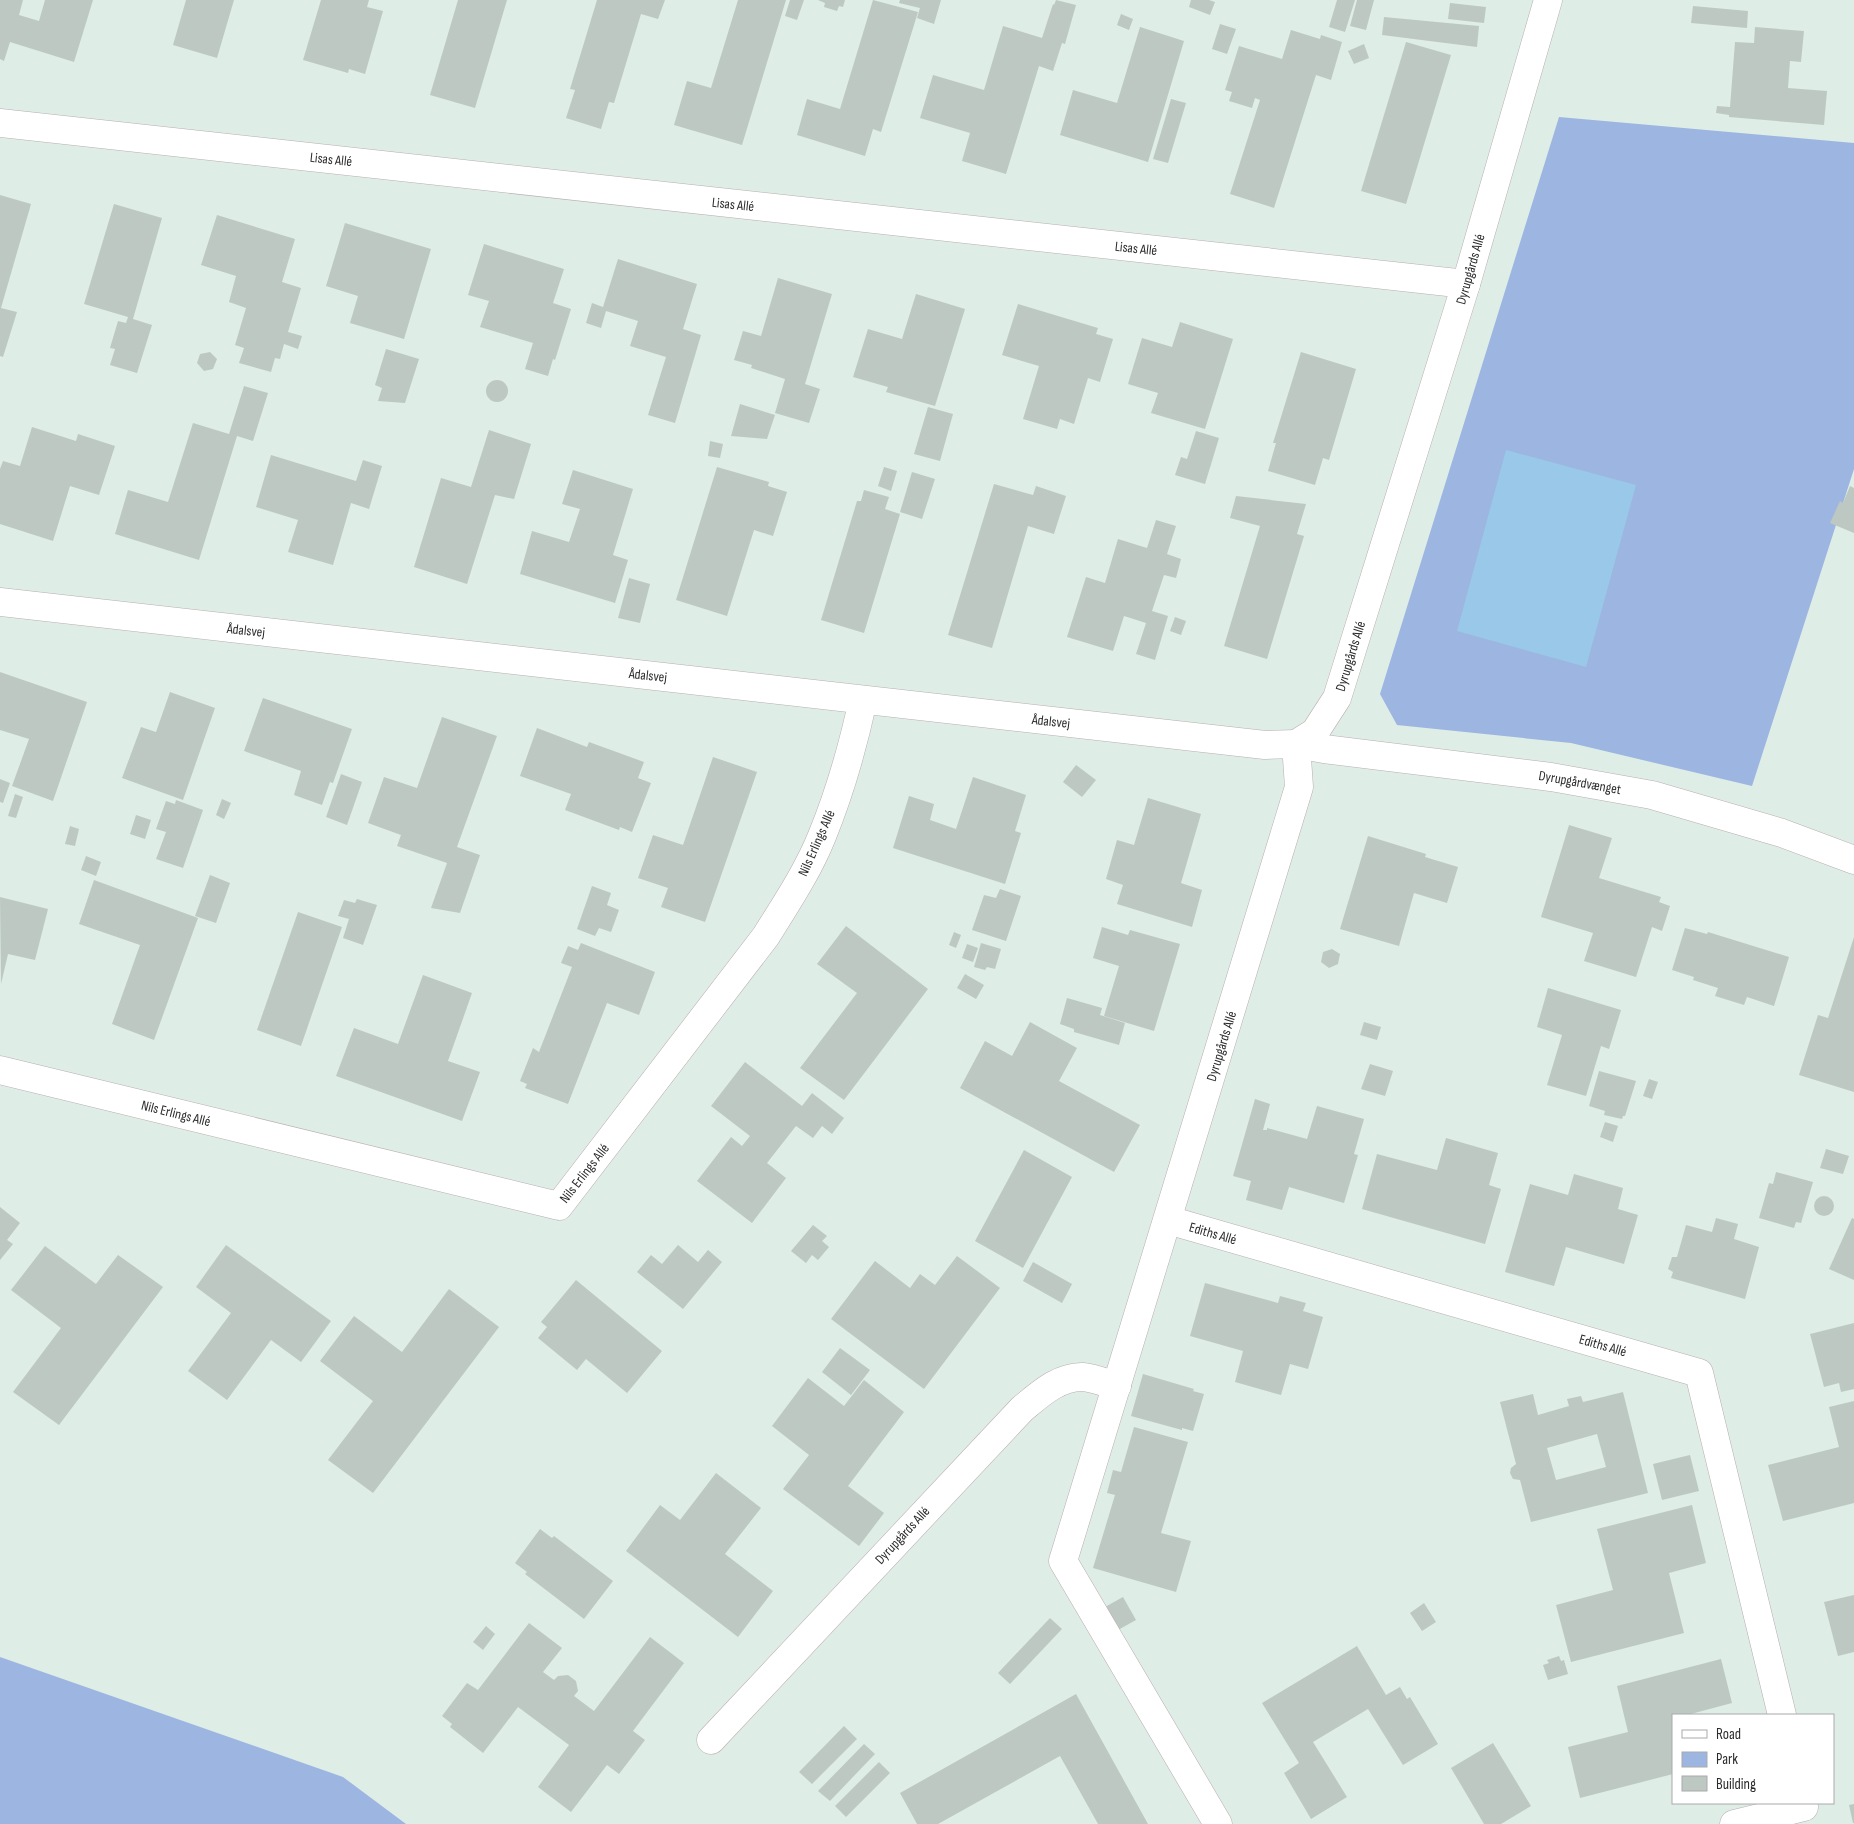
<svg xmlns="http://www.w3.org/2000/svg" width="1854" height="1824" viewBox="0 0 1854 1824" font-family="'Sofia Sans Condensed',sans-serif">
<rect width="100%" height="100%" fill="#deede6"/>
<g fill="#9db5e1">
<polygon points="1559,117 1854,143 1854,469 1752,786 1571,743 1397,725 1380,694"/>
<polygon points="0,1657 343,1777 406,1824 0,1824"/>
</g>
<polygon fill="#99c8e8" points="1506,450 1636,485 1586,667 1457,631"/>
<g fill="#bdc8c3" fill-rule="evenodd">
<polygon points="0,0 23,0 19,15 39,21 45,0 93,0 74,62 10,42 4,61 0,59"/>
<polygon points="186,0 234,0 217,58 173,45"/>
<polygon points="321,0 369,0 367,7 383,11 365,74 349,69 348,73 303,60"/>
<polygon points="458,0 507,0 475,108 430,95"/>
<polygon points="597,0 665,0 658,19 641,14 614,103 609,102 601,129 566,118 575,90 570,89"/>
<polygon points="738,0 786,0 742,145 674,125 687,81 711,88"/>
<polygon points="790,0 804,0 797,20 785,16"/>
<polygon points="818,0 845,0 843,7 839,6 837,11 824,7 825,3"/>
<polygon points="873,0 918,12 881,132 873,129 865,156 797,135 807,99 840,109"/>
<polygon points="900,0 941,0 934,24 917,18 920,8 899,3"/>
<polygon points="1056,0 1076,5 1065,44 1062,43 1053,71 1039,66 1006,174 962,161 970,133 920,118 933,75 984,90 1003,26 1042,38 1053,4 1054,5"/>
<polygon points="1191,0 1209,0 1215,2 1210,15 1189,7"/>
<polygon points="1337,0 1355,0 1345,32 1329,27"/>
<polygon points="1357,0 1374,0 1366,30 1350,26"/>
<polygon points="1450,3 1486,7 1484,23 1448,19"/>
<polygon points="1693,6 1748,11 1747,28 1691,23"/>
<polygon points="1121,14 1133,19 1129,30 1117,25"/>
<polygon points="1384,17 1479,26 1477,47 1382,35"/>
<polygon points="1220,24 1236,29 1227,54 1212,49"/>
<polygon points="1140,27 1184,41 1148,162 1060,135 1073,90 1117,103"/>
<polygon points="1755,27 1804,31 1801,62 1790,61 1788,88 1827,91 1824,125 1729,117 1729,115 1716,113 1717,106 1730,107 1735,42 1754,43"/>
<polygon points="1291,30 1320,39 1321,35 1342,42 1331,80 1316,75 1274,208 1230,194 1260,100 1255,98 1252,108 1229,101 1232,92 1225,90 1239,46 1282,59"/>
<polygon points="1406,42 1451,55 1406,204 1361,191"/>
<polygon points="1364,44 1369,58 1354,64 1348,51"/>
<polygon points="1171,99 1186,103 1168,163 1153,159"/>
<polygon points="0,195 31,204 1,308 17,312 3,357 0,356"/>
<polygon points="114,204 162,218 133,319 152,325 137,373 110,365 115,349 110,348 118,321 126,323 128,317 84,304"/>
<polygon points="217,215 295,239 282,282 301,288 288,332 302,336 298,349 284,344 280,359 275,358 271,372 239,363 244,348 235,345 246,308 229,302 236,276 201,265"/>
<polygon points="345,223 431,249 404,339 350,323 358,296 326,286"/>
<polygon points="484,244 564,269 553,303 571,309 555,360 553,359 548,376 525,369 533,343 480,327 489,301 468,295"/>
<polygon points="618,259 697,284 683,329 701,335 675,423 648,415 666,357 630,346 638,321 606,311 601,328 586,323 592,303 603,307"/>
<polygon points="778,278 832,294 805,384 820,389 809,423 775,413 785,379 751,368 752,365 734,360 743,331 761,336"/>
<polygon points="916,294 965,309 935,406 886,392 888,387 853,377 868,329 902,339"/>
<polygon points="1018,304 1098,328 1096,334 1113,339 1100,382 1088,378 1074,424 1060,419 1057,429 1023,419 1039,366 1002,355"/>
<polygon points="1180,322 1233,339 1205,429 1151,413 1158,393 1128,384 1142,338 1172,347"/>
<polygon points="386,349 419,359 405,403 378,401 382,388 375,385"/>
<polygon points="210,352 217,359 213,369 204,371 197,363 200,354"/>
<polygon points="1301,352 1356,369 1329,460 1323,458 1315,485 1268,471 1276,443 1273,443"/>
<circle cx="497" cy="391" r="11"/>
<polygon points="244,386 268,393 253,441 237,436 199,560 115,534 128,490 168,502 193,423 229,434"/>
<polygon points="740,404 775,415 767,439 731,436"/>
<polygon points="928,407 953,414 940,461 914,454"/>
<polygon points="32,427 76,441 78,434 115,446 99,495 70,486 53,541 0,524 0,469 3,461 20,466"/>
<polygon points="489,430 531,444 514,499 495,495 467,584 414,567 441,478 471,487"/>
<polygon points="1196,431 1219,438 1205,484 1175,475 1181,457 1187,459"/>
<polygon points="710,441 723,444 720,458 708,456"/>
<polygon points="271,455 356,481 363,460 382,466 369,509 351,503 333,565 288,552 298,520 256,507"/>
<polygon points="717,467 769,482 768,486 787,492 773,536 754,530 727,616 676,600"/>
<polygon points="884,467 897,471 891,491 878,486"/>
<polygon points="573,470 633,489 613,555 628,560 615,603 520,574 532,531 569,542 580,509 562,504"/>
<polygon points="912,472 935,479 922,519 900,512"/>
<polygon points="994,484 1033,495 1036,486 1066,496 1054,534 1028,526 992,648 948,635"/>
<polygon points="1850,486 1854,488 1854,533 1830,523 1840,501 1843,503"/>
<polygon points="864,490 889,497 885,509 900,514 864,633 821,620 857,501 861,501"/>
<polygon points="1236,496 1306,504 1297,534 1304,536 1267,659 1224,646 1260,526 1230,518"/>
<polygon points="1156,520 1176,526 1167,554 1181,559 1176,578 1164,575 1152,611 1168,616 1155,660 1136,654 1146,623 1124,616 1113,651 1067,637 1086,577 1105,583 1118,539 1147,548"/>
<polygon points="629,578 650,584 640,623 618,618"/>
<polygon points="1175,617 1186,621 1181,635 1170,631"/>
<polygon points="0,672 87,702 53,801 12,786 29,739 0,730"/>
<polygon points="170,692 215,708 183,800 122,778 141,727 156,732"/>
<polygon points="263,698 352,729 333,783 330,782 322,805 294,795 301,771 244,751"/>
<polygon points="442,717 497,736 457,847 480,855 460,913 431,908 447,863 397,846 401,835 368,823 384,777 417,788"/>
<polygon points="537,728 587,747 589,742 644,762 638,778 651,783 632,832 620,827 619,830 565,810 571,794 520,776"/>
<polygon points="713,757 757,772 705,922 661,907 668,888 638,878 653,835 683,845"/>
<polygon points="1076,765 1096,780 1082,797 1063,782"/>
<polygon points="341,774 362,782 347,825 326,817"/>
<polygon points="973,777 1026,795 1015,831 1021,833 1005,884 893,848 909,796 934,804 930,820 956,829"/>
<polygon points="0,779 10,783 3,803 0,802"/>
<polygon points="15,794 23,797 16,818 8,816"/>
<polygon points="1148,798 1201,814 1181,883 1202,890 1192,927 1117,904 1123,885 1106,879 1117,840 1134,845"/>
<polygon points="222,799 231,803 224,819 216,815"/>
<polygon points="176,800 203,810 183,868 156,859 166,832 156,829 166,801 175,804"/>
<polygon points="136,815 151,820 145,839 130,834"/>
<polygon points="1569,825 1612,838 1599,878 1661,897 1659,902 1670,906 1662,931 1652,927 1636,977 1584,961 1593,933 1541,917"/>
<polygon points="70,826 79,829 75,846 65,844"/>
<polygon points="1368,836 1426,854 1425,857 1458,867 1447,903 1414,893 1399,946 1340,929"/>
<polygon points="86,856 101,862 96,876 81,870"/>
<polygon points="210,875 230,883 216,923 195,916"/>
<polygon points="94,880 198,918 154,1040 112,1024 140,945 79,924"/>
<polygon points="592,886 611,893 607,905 619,910 611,932 599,928 595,936 577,929"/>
<polygon points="1000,889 1021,896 1006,941 972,930 984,895 996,898"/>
<polygon points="0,897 48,909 35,960 8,954 1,984"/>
<polygon points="357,899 377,905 363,945 343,938 349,919 338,916 344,900 355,903"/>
<polygon points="298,912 342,927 301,1046 257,1030"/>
<polygon points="846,926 928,989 844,1100 800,1068 857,993 817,964"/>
<polygon points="1102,927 1128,935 1130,930 1180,944 1154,1031 1104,1016 1119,966 1093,958"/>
<polygon points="1685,928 1707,934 1708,932 1789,957 1774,1006 1747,997 1744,1005 1715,996 1718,988 1693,980 1694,977 1672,970"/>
<polygon points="954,932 961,935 956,948 949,945"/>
<polygon points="1854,937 1854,1092 1799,1075 1818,1015 1828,1018"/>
<polygon points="581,943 655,972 639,1015 607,1003 568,1104 525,1088 527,1084 520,1081 533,1048 539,1052 572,967 561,963 568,946 578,950"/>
<polygon points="981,943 1001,949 995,969 987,967 985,970 974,967"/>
<polygon points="967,944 978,948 973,962 962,958"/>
<polygon points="1332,949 1340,954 1338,964 1329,968 1321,962 1323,952"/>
<polygon points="965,974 984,985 976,999 957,988"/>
<polygon points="423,975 472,993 448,1061 480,1072 462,1121 336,1076 354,1028 398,1044"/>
<polygon points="1548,988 1621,1010 1609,1049 1601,1046 1586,1096 1547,1085 1562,1035 1537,1027"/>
<polygon points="1067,998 1102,1008 1100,1015 1125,1023 1119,1045 1074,1032 1074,1029 1060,1024"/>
<polygon points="1030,1022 1077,1048 1059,1081 1140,1125 1114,1172 960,1088 985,1041 1012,1056"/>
<polygon points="1364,1022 1381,1027 1377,1040 1360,1035"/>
<polygon points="745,1062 802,1106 812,1093 844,1118 832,1134 822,1126 813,1138 796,1126 767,1163 786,1178 752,1223 697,1181 731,1137 742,1146 750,1136 711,1106"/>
<polygon points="1370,1064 1393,1071 1385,1096 1361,1089"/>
<polygon points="1599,1071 1636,1081 1625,1116 1623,1116 1622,1119 1604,1115 1605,1111 1589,1106"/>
<polygon points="1649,1079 1658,1082 1652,1099 1643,1096"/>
<polygon points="1255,1099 1270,1104 1263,1130 1267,1130 1267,1128 1307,1139 1317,1106 1364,1119 1354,1154 1358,1155 1344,1203 1289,1187 1282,1210 1246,1200 1251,1181 1233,1176"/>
<polygon points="1605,1122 1618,1126 1613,1142 1600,1137"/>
<polygon points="1446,1138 1498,1153 1489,1185 1501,1189 1485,1244 1362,1209 1377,1154 1437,1170"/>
<polygon points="1826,1149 1849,1156 1843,1174 1820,1168"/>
<polygon points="1024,1150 1072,1177 1023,1268 975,1241"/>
<polygon points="1776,1172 1813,1182 1801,1223 1796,1222 1794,1228 1759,1218 1769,1183 1773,1184"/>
<polygon points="1574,1174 1623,1188 1618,1209 1638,1215 1624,1264 1566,1247 1554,1286 1505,1272 1530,1184 1568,1195"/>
<circle cx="1824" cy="1206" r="10"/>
<polygon points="0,1207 20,1223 7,1240 13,1244 0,1260"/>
<polygon points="1716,1218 1738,1224 1734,1239 1759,1247 1745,1299 1671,1278 1673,1272 1668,1269 1672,1257 1677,1257 1686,1225 1712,1232"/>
<polygon points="1852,1218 1854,1219 1854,1280 1829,1269"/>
<polygon points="813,1225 827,1236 822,1241 829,1247 818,1260 812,1255 806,1263 791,1251"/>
<polygon points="226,1245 331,1321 301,1362 271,1340 227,1400 188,1371 231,1313 196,1287"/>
<polygon points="678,1245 698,1262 708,1250 722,1262 683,1309 637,1272 651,1255 662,1264"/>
<polygon points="45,1246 96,1284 118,1255 163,1287 59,1425 13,1392 61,1328 11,1290"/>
<polygon points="957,1256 1000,1288 924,1389 831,1319 875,1261 910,1288 920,1274 935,1285"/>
<polygon points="1033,1262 1072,1284 1062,1303 1023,1281"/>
<polygon points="576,1280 662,1351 627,1393 586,1359 577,1370 538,1338 547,1327 541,1322"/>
<polygon points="1205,1283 1278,1303 1280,1296 1306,1303 1303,1311 1323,1317 1308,1369 1290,1364 1281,1395 1235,1382 1243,1351 1190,1336"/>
<polygon points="449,1289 499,1327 373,1493 328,1460 373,1401 320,1361 354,1316 402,1352"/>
<polygon points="1854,1323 1854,1389 1841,1392 1839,1383 1824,1387 1810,1334"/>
<polygon points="840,1348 870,1370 851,1395 822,1372"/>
<polygon points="1143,1374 1194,1389 1193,1391 1204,1394 1193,1431 1182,1428 1182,1430 1131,1416"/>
<polygon points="808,1378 844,1406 864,1380 904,1412 848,1486 884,1513 859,1546 783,1489 809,1455 772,1426"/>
<path d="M1623,1392L1648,1493L1531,1522L1520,1480L1513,1479L1510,1473L1511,1468L1516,1464L1500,1402L1533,1394L1538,1415L1569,1406L1567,1399L1581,1396L1583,1402ZM1597,1434L1606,1467L1556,1480L1547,1448Z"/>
<polygon points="1854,1401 1854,1503 1783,1521 1768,1465 1839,1447 1829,1407"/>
<polygon points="1134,1427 1188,1442 1161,1533 1191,1541 1176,1592 1093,1568 1115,1495 1107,1493 1113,1470 1121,1472"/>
<polygon points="1690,1455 1699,1491 1662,1500 1653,1464"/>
<polygon points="716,1473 761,1508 725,1554 773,1591 738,1637 626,1551 660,1505 680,1520"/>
<polygon points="1692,1505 1706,1563 1669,1573 1684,1633 1571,1662 1556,1605 1613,1590 1597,1529"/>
<polygon points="540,1529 552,1538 554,1536 613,1581 584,1619 525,1574 527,1572 515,1563"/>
<polygon points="1854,1595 1854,1652 1838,1656 1824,1602"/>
<polygon points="1123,1597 1136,1620 1118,1630 1105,1607"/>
<polygon points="1424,1603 1436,1622 1422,1631 1410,1613"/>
<polygon points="1050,1618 1062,1629 1010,1684 998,1673"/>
<polygon points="529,1623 562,1648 543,1672 554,1680 558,1676 568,1675 576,1681 578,1691 574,1696 594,1711 650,1637 684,1663 633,1731 645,1740 619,1774 607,1765 571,1812 538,1787 569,1745 518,1707 483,1753 450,1727 452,1724 442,1716 467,1683 478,1690"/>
<polygon points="486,1626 495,1634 483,1650 473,1642"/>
<polygon points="1357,1646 1386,1695 1400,1687 1407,1699 1410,1697 1438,1744 1403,1765 1368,1709 1313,1742 1347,1797 1311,1819 1284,1773 1299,1763 1262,1703"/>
<polygon points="1559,1656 1561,1661 1564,1660 1568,1674 1548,1680 1543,1665 1549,1663 1547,1660"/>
<polygon points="1721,1659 1732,1703 1687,1715 1673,1715 1673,1774 1580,1798 1568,1747 1628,1732 1617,1686"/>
<polygon points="1076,1694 1148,1824 1098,1824 1060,1756 938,1824 917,1824 900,1793"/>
<polygon points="844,1726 857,1739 812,1784 799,1772"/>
<polygon points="1493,1743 1531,1806 1501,1824 1484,1824 1451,1768"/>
<polygon points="864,1744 875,1754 830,1801 818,1791"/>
<polygon points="879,1762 890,1773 846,1817 835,1806"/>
<polygon points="1854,1804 1854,1823 1853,1823 1849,1805"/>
</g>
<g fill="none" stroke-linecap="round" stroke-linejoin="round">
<defs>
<g id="minor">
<polyline points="0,123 1466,284"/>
<polyline points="0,602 1265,745 1296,744 1324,749 1551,777 1652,795 1782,833 1854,860"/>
<polyline points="1296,744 1315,732 1337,698 1466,284 1548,0"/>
<path d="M0,1070L559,1206L766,936C786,904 808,871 822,836C840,792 853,746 863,700"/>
<polyline points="1168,1220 1699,1373 1782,1715"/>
<path d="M711,1740L1022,1409C1039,1395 1059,1376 1083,1377C1094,1378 1106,1383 1117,1386"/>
<polyline points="1218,1824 1063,1561 1299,787 1296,744"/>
<polyline points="1734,1824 1804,1807 1803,1803"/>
</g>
</defs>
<use href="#minor" stroke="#bbaeb1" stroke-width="29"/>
<use href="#minor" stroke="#fff" stroke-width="28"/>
</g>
<g text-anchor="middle" stroke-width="4" stroke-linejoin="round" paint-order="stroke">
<g font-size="14" fill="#2b2b2b" stroke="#fff">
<text transform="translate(331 159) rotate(6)" y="5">Lisas Allé</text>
<text transform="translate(733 204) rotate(6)" y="5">Lisas Allé</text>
<text transform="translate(1136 248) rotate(6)" y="5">Lisas Allé</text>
<text transform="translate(1470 269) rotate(-74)" y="5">Dyrupgårds Allé</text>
<text transform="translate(246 630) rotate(6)" y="5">Ådalsvej</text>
<text transform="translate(1350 656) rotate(-73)" y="5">Dyrupgårds Allé</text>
<text transform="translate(648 675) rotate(6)" y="5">Ådalsvej</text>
<text transform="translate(1051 721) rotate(6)" y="5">Ådalsvej</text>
<text transform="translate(1580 782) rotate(10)" y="5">Dyrupgårdvænget</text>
<text transform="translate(816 843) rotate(-66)" y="5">Nils Erlings Allé</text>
<text transform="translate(1221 1046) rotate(-73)" y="5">Dyrupgårds Allé</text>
<text transform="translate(176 1113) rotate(14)" y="5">Nils Erlings Allé</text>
<text transform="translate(584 1173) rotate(-52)" y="5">Nils Erlings Allé</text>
<text transform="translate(1213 1233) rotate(16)" y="5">Ediths Allé</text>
<text transform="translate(1603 1345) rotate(16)" y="5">Ediths Allé</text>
<text transform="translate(902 1535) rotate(-47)" y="5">Dyrupgårds Allé</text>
</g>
</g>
<rect x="1672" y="1714" width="162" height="90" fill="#ffffff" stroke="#aaaaaa"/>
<rect x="1682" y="1730" width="25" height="8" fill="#ffffff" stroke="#aaaaaa"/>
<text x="1716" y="1739" font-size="15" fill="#2b2b2b">Road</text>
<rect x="1682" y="1752" width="25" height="15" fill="#9db5e1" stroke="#aaaaaa"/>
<text x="1716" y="1764" font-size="15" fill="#2b2b2b">Park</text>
<rect x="1682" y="1776" width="25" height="15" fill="#bdc8c3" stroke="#aaaaaa"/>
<text x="1716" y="1789" font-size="15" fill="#2b2b2b">Building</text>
</svg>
